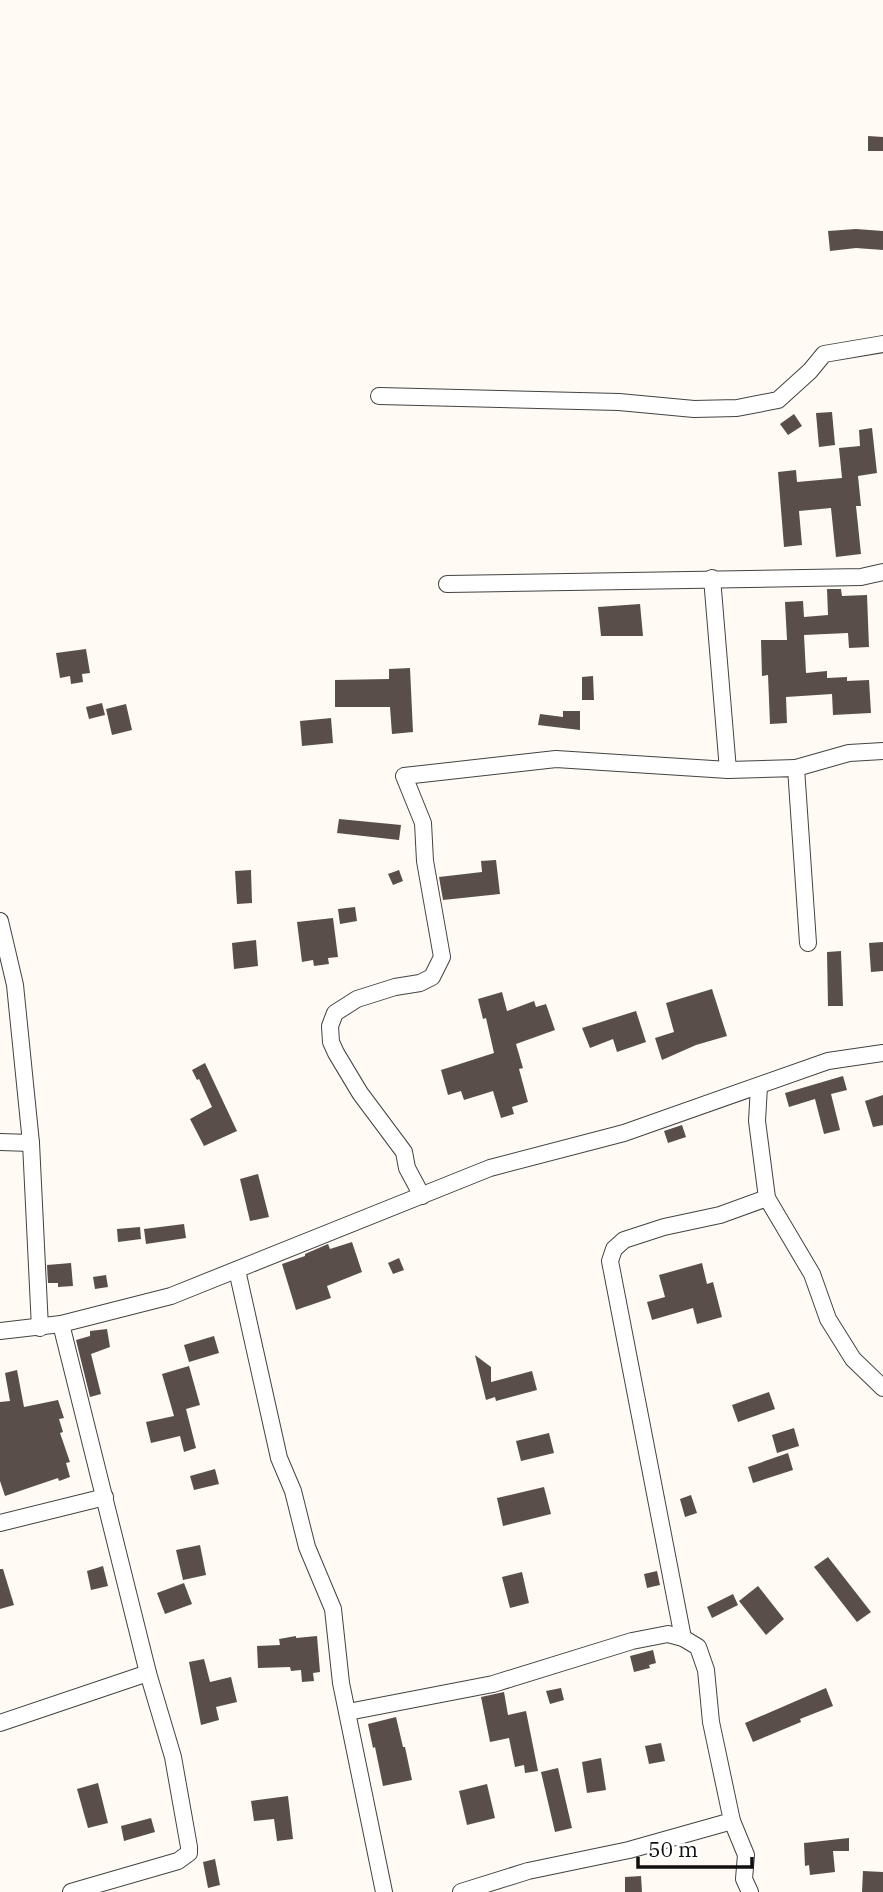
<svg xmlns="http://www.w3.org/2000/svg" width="883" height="1892" viewBox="0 0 883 1892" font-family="'IBM Plex Serif',serif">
<rect width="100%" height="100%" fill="#fffaf3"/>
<g fill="#5a4e4b">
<polygon points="868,136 883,137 883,151 868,151"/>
<polygon points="856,229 883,231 883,250 856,248 830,251 828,231"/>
<polygon points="832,412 835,445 819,447 816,413"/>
<polygon points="794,414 802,426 788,435 780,424"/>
<polygon points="872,428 877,473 858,476 861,506 856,506 861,554 836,557 831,508 799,511 802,545 784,547 778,472 796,470 797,482 842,478 839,448 860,446 859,430"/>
<polygon points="827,589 841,589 842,596 867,595 869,647 849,648 848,633 804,635 806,673 827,671 827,678 847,677 847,681 869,680 871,713 833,715 832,694 786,697 787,723 770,724 768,675 762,676 761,640 787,640 785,602 803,601 804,617 828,615"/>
<polygon points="640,604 643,636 601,636 598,607"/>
<polygon points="86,649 90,673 82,674 83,682 71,684 70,676 60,678 56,653"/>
<polygon points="410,668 413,732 392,734 390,707 335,707 335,680 389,679 389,669"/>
<polygon points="593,676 594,700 582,700 582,677"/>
<polygon points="102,703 105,715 89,719 86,707"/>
<polygon points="126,704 132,730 112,735 106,709"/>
<polygon points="563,711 580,711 580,730 538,725 540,714 563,717"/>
<polygon points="331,718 333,743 302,746 300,721"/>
<polygon points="339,819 401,825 399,840 337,833"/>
<polygon points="496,860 500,894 443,900 439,877 482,872 481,861"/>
<polygon points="251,870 252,903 237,904 235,871"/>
<polygon points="399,870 403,881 393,885 388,874"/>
<polygon points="355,907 357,921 340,924 338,909"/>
<polygon points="333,918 338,957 328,958 329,964 314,966 313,960 302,962 297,922"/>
<polygon points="256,940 258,966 234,969 232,943"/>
<polygon points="883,942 883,971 871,972 869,943"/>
<polygon points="841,951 843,1006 828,1006 827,952"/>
<polygon points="712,989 727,1036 696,1045 662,1060 655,1038 674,1032 666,1003"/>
<polygon points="502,992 507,1011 534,1001 536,1007 546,1004 555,1030 516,1044 523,1068 519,1069 528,1102 512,1107 514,1114 501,1118 493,1091 464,1100 461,1091 448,1095 441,1070 494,1053 486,1018 483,1019 478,999"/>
<polygon points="636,1011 646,1042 617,1052 613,1039 590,1048 582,1028"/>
<polygon points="205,1063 237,1131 204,1146 190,1119 212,1107 199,1079 197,1080 192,1070"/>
<polygon points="843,1076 847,1090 831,1094 840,1130 824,1134 815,1099 789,1107 785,1093"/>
<polygon points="883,1095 883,1125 873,1127 865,1101"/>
<polygon points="682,1125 686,1137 668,1143 664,1131"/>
<polygon points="258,1174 269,1217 250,1221 240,1179"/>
<polygon points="184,1224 186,1238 146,1244 144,1229"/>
<polygon points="140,1227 141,1239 118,1242 117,1229"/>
<polygon points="352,1242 362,1272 327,1286 331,1298 296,1310 282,1264 305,1256 305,1254 328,1244 330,1249"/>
<polygon points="399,1258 404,1270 393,1274 388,1263"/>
<polygon points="71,1263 73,1286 58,1287 58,1283 48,1283 47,1265"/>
<polygon points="702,1263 707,1284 713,1282 722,1317 697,1324 693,1308 652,1320 647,1302 665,1297 659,1275"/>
<polygon points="106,1275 108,1287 95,1289 93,1277"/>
<polygon points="107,1329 110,1347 91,1354 101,1394 90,1397 76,1340 90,1336 90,1331"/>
<polygon points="214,1336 219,1353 189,1362 184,1345"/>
<polygon points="475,1355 491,1367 491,1382 532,1371 537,1390 496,1401 495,1397 486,1400"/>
<polygon points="189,1366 200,1405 186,1409 196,1448 184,1452 180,1436 151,1443 146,1422 174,1416 162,1374"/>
<polygon points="17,1370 24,1407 58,1400 64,1418 59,1419 63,1432 60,1433 70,1462 66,1463 70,1477 59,1481 58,1478 5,1496 0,1481 0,1402 10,1401 5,1373"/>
<polygon points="769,1392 775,1409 738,1422 732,1405"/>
<polygon points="794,1428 799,1446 777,1453 772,1435"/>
<polygon points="549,1433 554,1453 521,1461 516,1441"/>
<polygon points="788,1453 793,1470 753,1483 748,1467"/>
<polygon points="215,1469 219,1484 194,1490 190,1476"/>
<polygon points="544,1487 551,1514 503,1526 497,1498"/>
<polygon points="691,1495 697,1513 685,1517 680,1499"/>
<polygon points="200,1545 206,1575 183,1580 176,1550"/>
<polygon points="828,1557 871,1612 857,1622 814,1567"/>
<polygon points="103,1566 108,1586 91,1590 87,1571"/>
<polygon points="0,1569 3,1569 14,1605 0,1609"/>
<polygon points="657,1571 660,1585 647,1588 644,1574"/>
<polygon points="522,1572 529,1603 510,1608 502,1577"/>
<polygon points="184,1583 192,1604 165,1614 157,1593"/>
<polygon points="758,1586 784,1619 766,1635 739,1601"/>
<polygon points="733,1594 738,1605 712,1618 707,1607"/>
<polygon points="296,1636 296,1638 317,1636 320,1672 313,1673 314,1681 302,1682 301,1670 291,1671 290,1667 258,1668 257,1646 280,1645 279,1639"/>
<polygon points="653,1650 656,1663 649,1665 650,1668 634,1672 630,1656"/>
<polygon points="204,1659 210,1682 231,1677 237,1702 216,1707 219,1720 201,1725 189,1662"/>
<polygon points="561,1688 564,1700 550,1704 546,1691"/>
<polygon points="826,1688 833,1706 800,1719 801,1722 753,1742 745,1723"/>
<polygon points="504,1692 508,1715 526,1711 538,1771 525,1773 524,1765 515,1767 509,1738 490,1742 481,1697"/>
<polygon points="396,1717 403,1747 405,1747 412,1780 383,1786 375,1747 373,1748 368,1724"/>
<polygon points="661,1743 665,1761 649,1764 645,1746"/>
<polygon points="601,1758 606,1790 587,1793 582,1762"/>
<polygon points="558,1768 572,1828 555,1832 541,1772"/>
<polygon points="98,1783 108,1823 88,1828 77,1789"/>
<polygon points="487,1784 495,1818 467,1825 459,1791"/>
<polygon points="288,1796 293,1839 277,1841 274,1819 254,1821 251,1801"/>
<polygon points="151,1818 155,1832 124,1841 121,1826"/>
<polygon points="849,1838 849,1851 833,1851 835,1872 810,1875 809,1865 805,1866 804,1843"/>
<polygon points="215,1859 220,1885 208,1888 203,1862"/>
<polygon points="863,1871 883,1872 883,1892 862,1892"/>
<polygon points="641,1876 642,1892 625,1892 625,1877"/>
</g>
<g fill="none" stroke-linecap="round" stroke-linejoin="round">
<defs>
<g id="street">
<polyline points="379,396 619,402 694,409 737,408 778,400 810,371 824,354 883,344"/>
<polyline points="712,578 728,770 796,768 808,943"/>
<polyline points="447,584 861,577 883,572"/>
<polyline points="796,768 849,753 883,751"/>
<polyline points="0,921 15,985 31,1143 40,1328"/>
<polyline points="759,1086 757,1121 767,1198 812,1274 828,1319 853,1359 883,1388"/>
<polyline points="0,1142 31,1143"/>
<polyline points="422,1196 407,1168 404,1152 360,1093 336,1053 331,1042 330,1026 335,1013 357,999 395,987 420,983 432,977 442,957 425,861 423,823 404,776 556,759 728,770"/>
<polyline points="237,1270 279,1458 293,1491 307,1547 333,1609 341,1683 384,1892"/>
<polyline points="61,1324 148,1673 173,1757 189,1847 189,1853 178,1861 71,1892"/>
<polyline points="0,1331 61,1324 171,1296 490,1168 624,1133 828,1061 883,1053"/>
<polyline points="0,1523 105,1497"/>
<polyline points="683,1638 610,1261 614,1249 624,1240 664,1227 720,1215 767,1198"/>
<polyline points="348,1712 493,1684 632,1641 668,1634 683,1638 698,1647 706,1670 711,1722 732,1821 629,1850 528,1871 461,1892"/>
<polyline points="0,1723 148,1673"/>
<polyline points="732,1821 746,1855 744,1879 750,1892"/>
</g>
</defs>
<use href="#street" stroke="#434343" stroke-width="18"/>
<use href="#street" stroke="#fff" stroke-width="16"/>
</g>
<path d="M638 1857v10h114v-10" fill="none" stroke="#101010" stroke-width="3.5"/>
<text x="648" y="1857" font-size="21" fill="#101010" stroke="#ffffff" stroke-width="5" paint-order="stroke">50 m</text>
</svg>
